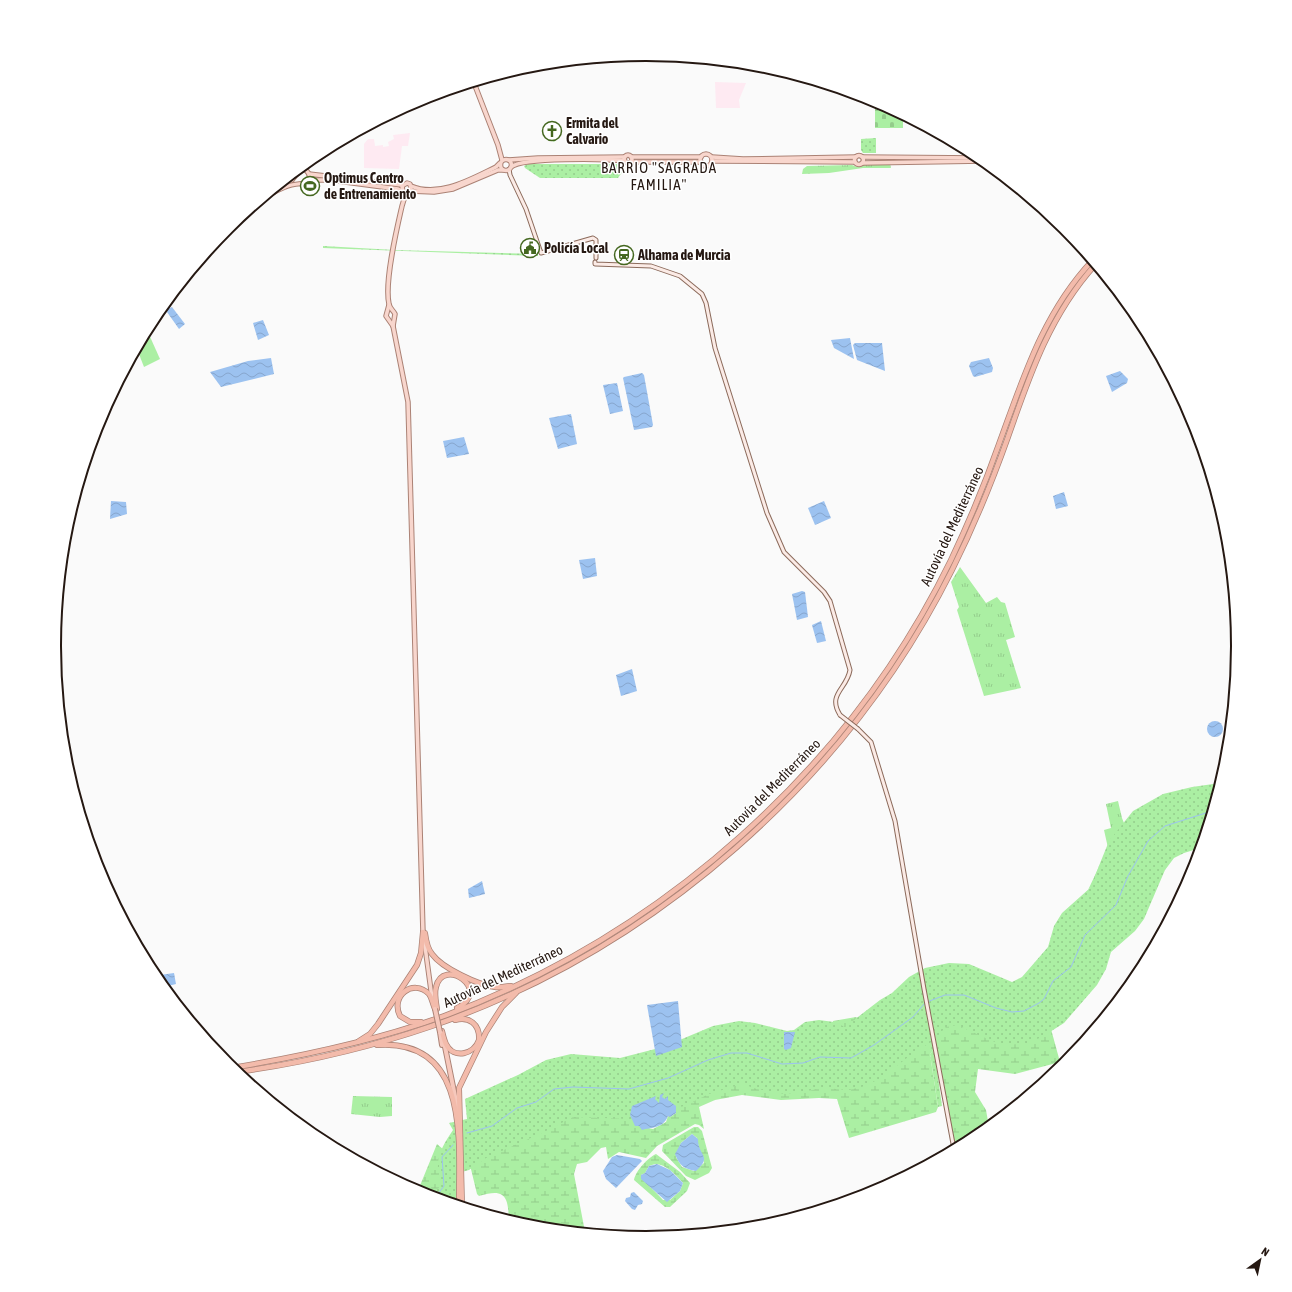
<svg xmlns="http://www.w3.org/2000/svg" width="1292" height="1292" viewBox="0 0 1292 1292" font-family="'Asap Condensed',sans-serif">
<defs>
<pattern id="grass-tufts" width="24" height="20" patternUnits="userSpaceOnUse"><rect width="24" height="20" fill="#abefa3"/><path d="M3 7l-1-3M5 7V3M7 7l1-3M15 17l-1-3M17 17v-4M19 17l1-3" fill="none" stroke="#93cc8b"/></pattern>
<pattern id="wetland-marsh" width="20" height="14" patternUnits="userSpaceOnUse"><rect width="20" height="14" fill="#abefa3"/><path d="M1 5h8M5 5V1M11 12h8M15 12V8" fill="none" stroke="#93cc8b"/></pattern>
<pattern id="cemetery-stones" width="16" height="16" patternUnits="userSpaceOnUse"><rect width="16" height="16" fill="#abefa3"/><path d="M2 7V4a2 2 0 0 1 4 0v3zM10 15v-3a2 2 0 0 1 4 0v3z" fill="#93cc8b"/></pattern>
<pattern id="park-dots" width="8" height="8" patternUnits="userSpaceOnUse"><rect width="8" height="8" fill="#abefa3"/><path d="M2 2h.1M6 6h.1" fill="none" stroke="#93cc8b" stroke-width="1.8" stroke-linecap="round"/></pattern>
<pattern id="water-waves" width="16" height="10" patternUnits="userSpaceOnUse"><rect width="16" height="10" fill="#9cc2f0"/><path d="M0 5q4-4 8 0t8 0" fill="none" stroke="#86a6cd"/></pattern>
</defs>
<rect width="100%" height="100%" fill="#fafafa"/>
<g fill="#feeaf2">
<polygon points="715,82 746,83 739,100 740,108 716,108"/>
<polygon points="410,133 408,146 402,146 399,169 364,168 364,144 368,139 374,139 375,146 383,145 383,147 389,146 388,142 394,139 393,135"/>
</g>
<g fill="url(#grass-tufts)">
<polygon points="865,164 890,164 891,168 863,168 829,173 802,174 803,169 807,166 852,165 857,167"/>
<polygon points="960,567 986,603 997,597 1001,602 1005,603 1015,637 1006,640 1021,688 984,696 957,610 959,607 951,582"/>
<polygon points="1118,801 1122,818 1133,846 1081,897 1088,890 1108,848 1104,830 1111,828 1106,804"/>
<polygon points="353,1096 392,1097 392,1116 380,1117 351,1114"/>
</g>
<g fill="url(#wetland-marsh)" fill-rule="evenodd">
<polygon points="1195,825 1048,1018 1060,1062 1015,1074 978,1069 975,1092 986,1110 989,1127 975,1138 958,1148 955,1147 926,994 1000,1002"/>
<path d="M922,989L934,1049L930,1054L938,1107L936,1112L849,1138L837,1099L819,1098L781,1100L742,1095L715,1100L699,1107L704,1129L699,1125L695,1124L657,1146L646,1158L619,1152L608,1159L606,1147L601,1148L587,1162L577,1164L574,1174L585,1232L530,1227L509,1220C508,1196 505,1188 479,1196L477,1194L470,1165L474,1118L833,1027V1021L856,1017L859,1019ZM668,1096L676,1113L670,1117L668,1116L666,1122L653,1129L639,1126H635Z"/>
<path d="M694,1127H698L702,1131L712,1168L709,1173L695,1180L686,1176L662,1151L663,1145ZM692,1134L697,1138C698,1147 702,1154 704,1163L694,1171L682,1167L676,1157L681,1143Z"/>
<polygon points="437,1144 444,1150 451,1196 419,1193 402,1183 419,1188"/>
<path d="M656,1154L680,1172L690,1183L687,1191L670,1207H665L634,1180C636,1170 648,1158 656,1154ZM655,1164C666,1164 676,1175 683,1183L680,1191L670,1200H663C657,1193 645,1183 641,1175L645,1173L649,1166Z"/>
</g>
<polygon fill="url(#cemetery-stones)" points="875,100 903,115 903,128 875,128"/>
<g fill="url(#park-dots)">
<polygon points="550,123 561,134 554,142 542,133"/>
<polygon points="876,138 876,153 863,153 861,150 861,139"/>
<polygon points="528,164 621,164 625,168 618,178 540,178 525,168 524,166"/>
<polygon points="323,246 395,250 538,254 538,256 323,248"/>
<path d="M1220,783L1200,848L1184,853L1174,858L1165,870L1144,919L1135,931L1111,952L1106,969L1097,985L1064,1023L1042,1037L1027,1043L1007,1045L992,1041L957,1025L946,1027L930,1043L916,1051L881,1078L865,1086L849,1090L835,1089L826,1086L813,1090L785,1094L757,1089L742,1084L709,1094L684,1106L630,1119L573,1117L544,1132L486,1158L469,1170L458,1173V1205L419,1193L405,1185L435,1190L439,1188C442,1182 439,1176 438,1169C437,1154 445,1142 453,1130L449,1123L467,1119L465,1099L518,1075L546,1060L571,1054L620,1058L663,1047L713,1026L739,1021L755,1023L787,1031L794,1030L805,1022L819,1020L834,1022L845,1027L880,1000L892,993L909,977L925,968L949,963L969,964L1012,982L1022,977L1048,947L1054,926L1062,913L1090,888L1109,841L1133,811L1163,794L1192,787Z"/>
<polygon points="934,1049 942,1106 938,1107 930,1054"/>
</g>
<polygon fill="#abefa3" points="147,330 160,359 144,367 137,349"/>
<g fill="url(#water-waves)">
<polygon points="172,307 185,324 179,329 167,312 168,309"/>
<polygon points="263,320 269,335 258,340 253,323"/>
<polygon points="850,338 854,359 834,348 831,340"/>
<polygon points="855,343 882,343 885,371 857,360 853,345"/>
<polygon points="271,358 274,374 221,387 210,372 248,361"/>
<polygon points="989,358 993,368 992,372 975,377 973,376 969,366 971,362"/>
<polygon points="1120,371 1128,379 1127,383 1112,392 1106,376"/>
<polygon points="642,373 644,375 653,425 652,427 634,430 623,378 624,377"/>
<polygon points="617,383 623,411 610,414 603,385"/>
<polygon points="571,414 577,444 558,449 549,418"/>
<polygon points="464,437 469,454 447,458 443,441"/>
<polygon points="1064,492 1068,506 1056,509 1053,496"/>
<polygon points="111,501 126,502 127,514 110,519"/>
<polygon points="824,501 831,518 815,525 808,508"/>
<polygon points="595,558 597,576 583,579 579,560"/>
<polygon points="802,591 805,592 808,617 797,620 792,594"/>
<polygon points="821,621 826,641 817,643 812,625"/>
<polygon points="632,669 637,691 621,696 616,675"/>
<circle cx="1215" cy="729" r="8"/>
<polygon points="482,881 485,894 469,898 468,889"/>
<polygon points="174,973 176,984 164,987 160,983 160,975"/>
<polygon points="678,1001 682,1047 656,1056 647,1005"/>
<polygon points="784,1032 795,1032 791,1048 786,1050 784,1049"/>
<path d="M664,1093L662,1097L665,1099L668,1096V1100L676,1106V1113L670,1117L668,1116C663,1129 651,1127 642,1130L639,1126H635L630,1115L632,1106L656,1096L655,1099L659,1103L660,1095Z"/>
<path d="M692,1134L698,1139C698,1156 713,1156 696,1171C684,1169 679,1165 675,1154L681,1143Z"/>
<polygon points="617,1155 640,1159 642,1161 616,1188 606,1179 603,1171 612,1157"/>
<polygon points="657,1164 670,1170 683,1183 680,1191 667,1202 641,1179 641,1175 645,1173 649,1166"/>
<polygon points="634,1192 643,1201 642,1204 638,1205 635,1210 632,1209 625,1201 626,1198 630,1197 631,1193"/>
</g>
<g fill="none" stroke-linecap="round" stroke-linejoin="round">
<g stroke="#9cc2f0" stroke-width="1">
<polyline points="927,1002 945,995 964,995 996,1008 1012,1012 1024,1011 1039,1003 1044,999 1053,981 1071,967 1085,935 1116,905 1128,876 1148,841 1165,826 1212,811"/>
<polyline points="467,1133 492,1126 517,1108 536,1102 554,1089 573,1087 629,1089 668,1078 708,1060 731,1053 747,1053 782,1064 803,1063 820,1057 851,1058 874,1045 913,1017 925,1003"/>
<polyline points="435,1198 444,1186 442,1157 453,1145"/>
</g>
<defs>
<g id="secondary">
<polyline points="509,169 510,175 526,209 541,253 593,238 596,240 596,258"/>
<path d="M595,262V264L651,266L680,276L702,294L706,303L715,348L767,513L784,552L824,592L830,601L850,670C847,689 827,694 840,715"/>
<polyline points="858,729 871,742 895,821 924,989 954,1149"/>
</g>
<g id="primary">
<polyline points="474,83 498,145 502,160"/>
<circle cx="706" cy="160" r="6"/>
<circle cx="628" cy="159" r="4"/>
<circle cx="859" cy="160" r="4.5"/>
<polyline points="631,157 701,157"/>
<polyline points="712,157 743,159 856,157"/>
<polyline points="862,157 980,158"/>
<circle cx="506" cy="165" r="5.5"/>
<polyline points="509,160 538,158 625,157"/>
<polyline points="712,161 855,162"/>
<polyline points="631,162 701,162"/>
<polyline points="862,163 984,161"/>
<path d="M511,167C523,157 606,159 625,161"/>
<polyline points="309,174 402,185"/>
<polyline points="309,180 330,180 398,189 402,191"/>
<path d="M411,186C439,198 471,179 496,167L500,163"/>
<polyline points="410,191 434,192 453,189 498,170 503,170"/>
<path d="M207,253C229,231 256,198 285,187C292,184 299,184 306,183L310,178L309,174L306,170H300L292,180L274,190"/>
<polyline points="389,305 386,316 393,326 408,402 423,933"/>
<path d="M393,326L395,314C393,310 390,309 389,304C384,282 397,228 402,206L405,196L411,189L410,184L407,183L402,186L404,199"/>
<polyline points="424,939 432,998"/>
</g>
<g id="trunk">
<polyline points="440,1032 442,1045"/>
<polyline points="444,1042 458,1111"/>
</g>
<g id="motorway">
<path d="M425,933C426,941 427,948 432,954C442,968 478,985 495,987C500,988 505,986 511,986"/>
<path d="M437,1009C436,1002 434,994 436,987C443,956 493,990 457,1008"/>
<path d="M421,1022H410L400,1016C390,996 413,978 429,994C432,998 433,1005 435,1009"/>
<path d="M442,1031C443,1035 444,1040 446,1044C454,1060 474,1054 479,1040C480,1024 469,1016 455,1020"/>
<polyline points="359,1041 370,1034 378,1024 417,965 421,953 423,932"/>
<path d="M377,1045C470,1038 459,1142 459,1205"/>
<path d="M231,1068C304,1056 375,1041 444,1016C662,935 849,769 951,560C969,522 985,484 999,444C1023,379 1043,313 1092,261"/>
<path d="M237,1072C303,1063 368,1048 432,1026C654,949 847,780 952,570C974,526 992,482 1008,437C1030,374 1050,315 1095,265"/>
<polyline points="462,1206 459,1088 486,1032 502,1007 516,993"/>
</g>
</defs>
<use href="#secondary" stroke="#8b6a5b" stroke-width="5"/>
<use href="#primary" stroke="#ab8275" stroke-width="5.5"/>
<use href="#trunk" stroke="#ab8275" stroke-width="6"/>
<use href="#motorway" stroke="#ab8275" stroke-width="6"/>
<use href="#secondary" stroke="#fbebe6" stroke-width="3"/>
<use href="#primary" stroke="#f8d6cd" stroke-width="3.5"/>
<use href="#trunk" stroke="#f6c8bc" stroke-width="4"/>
<use href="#motorway" stroke="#f3bbab" stroke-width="4.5"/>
<defs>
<polyline id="secondary-bridge" points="840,715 858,729"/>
<polyline id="trunk-bridge" points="435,1009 440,1032"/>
</defs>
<use href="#secondary-bridge" stroke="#8b6a5b" stroke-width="5" stroke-linecap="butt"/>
<use href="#trunk-bridge" stroke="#ab8275" stroke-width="6" stroke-linecap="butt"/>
<use href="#secondary-bridge" stroke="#fbebe6" stroke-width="3"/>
<use href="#trunk-bridge" stroke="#f6c8bc" stroke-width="4"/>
</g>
<defs>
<symbol id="church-ring" viewBox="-11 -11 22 22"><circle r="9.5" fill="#fff" stroke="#456820" stroke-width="1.5"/><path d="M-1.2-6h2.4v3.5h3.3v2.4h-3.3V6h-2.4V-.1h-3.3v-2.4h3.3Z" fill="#456820"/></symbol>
<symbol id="stadium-ring" viewBox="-11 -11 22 22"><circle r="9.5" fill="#fff" stroke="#456820" stroke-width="1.5"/><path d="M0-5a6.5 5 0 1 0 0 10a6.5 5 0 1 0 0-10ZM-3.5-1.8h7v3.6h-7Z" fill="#456820"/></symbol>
<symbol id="civic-ring" viewBox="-11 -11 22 22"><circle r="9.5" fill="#fff" stroke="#456820" stroke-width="1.5"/><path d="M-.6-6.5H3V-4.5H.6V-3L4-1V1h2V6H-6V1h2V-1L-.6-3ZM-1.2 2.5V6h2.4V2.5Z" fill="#456820"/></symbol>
<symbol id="station-ring" viewBox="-11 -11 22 22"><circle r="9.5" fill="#fff" stroke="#456820" stroke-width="1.5"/><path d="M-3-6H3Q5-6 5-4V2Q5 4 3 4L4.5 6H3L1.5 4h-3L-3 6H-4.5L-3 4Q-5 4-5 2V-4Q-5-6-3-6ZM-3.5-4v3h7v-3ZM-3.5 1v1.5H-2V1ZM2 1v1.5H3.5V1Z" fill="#456820"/></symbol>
</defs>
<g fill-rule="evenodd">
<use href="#church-ring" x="541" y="120" width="22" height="22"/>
<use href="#stadium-ring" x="299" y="175" width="22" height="22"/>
<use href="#civic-ring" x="519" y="237" width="22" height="22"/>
<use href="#station-ring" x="613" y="244" width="22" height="22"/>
</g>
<g text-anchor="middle" stroke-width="3" stroke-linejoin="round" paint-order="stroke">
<g font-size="14" font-weight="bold" fill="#251812" stroke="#fff" text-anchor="start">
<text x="566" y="128">Ermita del<tspan x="566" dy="16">Calvario</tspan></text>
<text x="324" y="183">Optimus Centro<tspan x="324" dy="16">de Entrenamiento</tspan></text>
<text x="544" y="253">Policía Local</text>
<text x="638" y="260">Alhama de Murcia</text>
</g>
<g font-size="14" fill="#251812" stroke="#fff">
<text transform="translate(952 526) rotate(-65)" y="5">Autovía del Mediterráneo</text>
<text transform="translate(772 787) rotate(-45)" y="5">Autovía del Mediterráneo</text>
<text transform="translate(503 976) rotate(-25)" y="5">Autovía del Mediterráneo</text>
</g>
<g font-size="15" letter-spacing="1" fill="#251812" stroke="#fff">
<text x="659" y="173">BARRIO "SAGRADA<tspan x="659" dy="17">FAMILIA"</tspan></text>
</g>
</g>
<path d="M0 0H1292V1292H0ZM61 646a585 585 0 1 1 1170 0a585 585 0 1 1-1170 0Z" fill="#fff" fill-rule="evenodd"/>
<path fill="none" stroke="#251812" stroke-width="2" d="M61 646a585 585 0 1 1 1170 0a585 585 0 1 1-1170 0Z"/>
<g transform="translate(1260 1260) rotate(33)" stroke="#ffffff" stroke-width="3" paint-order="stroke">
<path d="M0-3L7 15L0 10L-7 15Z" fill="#251812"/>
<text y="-6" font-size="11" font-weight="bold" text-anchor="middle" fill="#251812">N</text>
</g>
</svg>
